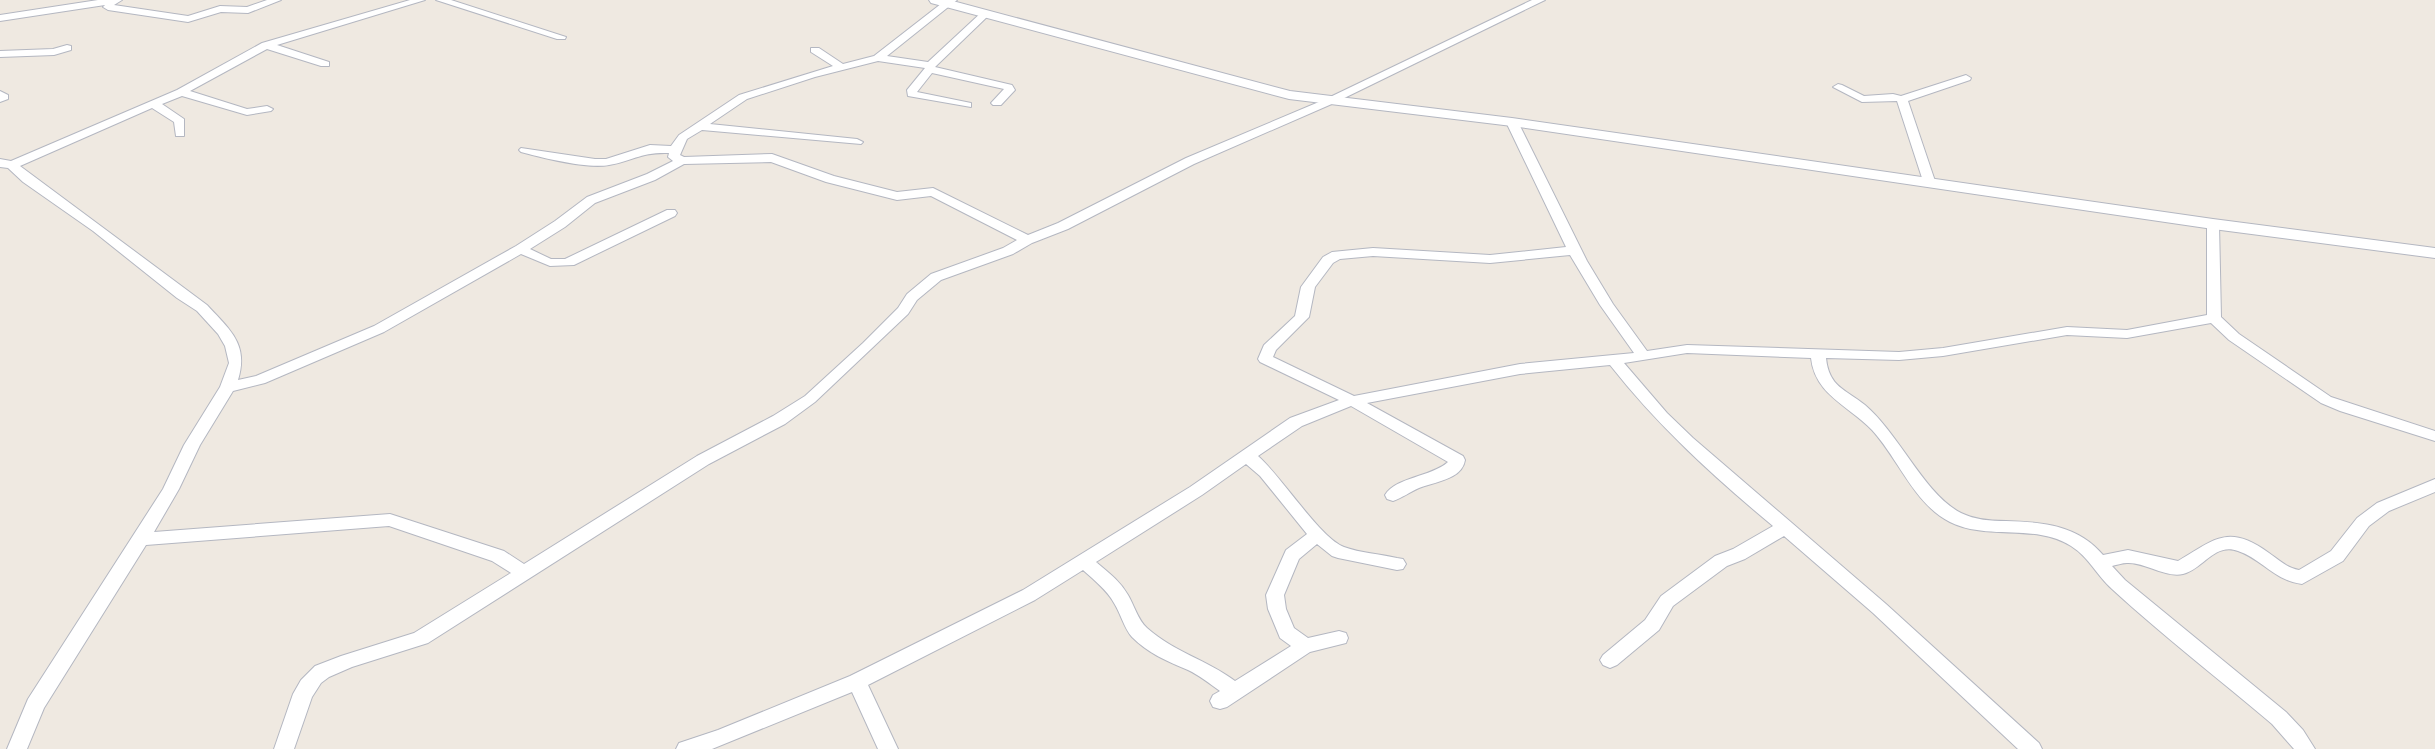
<svg xmlns="http://www.w3.org/2000/svg" width="2435" height="749" viewBox="0 0 2435 749" font-family="Inter,sans-serif">
<rect width="100%" height="100%" fill="#efe9e1"/>
<g fill="none" stroke-linecap="round" stroke-linejoin="round">
<defs>
<g id="minor">
<polygon points="98,0 122,0 114,5 188,16 220,6 247,7 267,0 281,0 248,13 221,12 188,22 108,10 103,7 105,5 0,21 0,15"/>
<path d="M410,0H425L277,45L329,62V66H321L267,49L190,91L247,109L267,106L273,109L271,111L247,115L182,96L162,104L184,119V136H176L174,122L152,108L20,166L207,305C230,330 249,344 238,380L256,376L374,326L516,246L555,221L587,197L647,174L673,161L668,157L669,153C640,152 633,161 609,165C588,169 543,158 521,152L519,150L521,148L595,159H606L650,145L671,146L679,135L739,95L833,66L811,52V48H819L843,64L874,56L946,0H957L887,56L928,62L983,11H989V15L935,67L1012,85L1015,90L1001,105H993L991,103L1004,89L932,73L917,92L971,103V107L908,96L907,90L925,68L878,61L815,77L747,99L710,124L857,139L863,142L861,144L702,130L687,139L680,155L684,157L772,154L834,176L897,192L933,188L1028,235L1058,223L1186,158L1326,99L1532,0H1545L1334,103L1194,164L1068,229L1032,243L1013,254L941,280L917,300L908,314L815,402L785,424L709,464L428,643L352,667L329,677L321,683L312,697L294,749H274L293,694L301,680L315,666L341,656L414,633L511,573L492,561L389,526L146,545L44,708L27,749H7L28,699L163,489L184,445L220,387L229,363L225,346L218,334L197,311L177,298L93,231L23,182L8,168L0,167V159L11,161L177,90L262,43ZM771,162L826,182L897,200L931,196L1017,240L1003,248L931,274L907,294L898,308L863,343L805,396L773,416L697,456L524,564L504,551L390,514L154,532L179,489L200,445L233,391L265,383L384,332L521,254L550,266L574,265L675,216L677,213L675,210H667L565,259H551L530,249L565,227L595,203L655,180L684,164Z"/>
<polygon points="436,0 451,0 566,37 565,39 557,39"/>
<polygon points="67,45 71,46 71,50 54,55 0,57 0,51 53,49"/>
<polygon points="1966,75 1971,78 1970,80 1908,101 1935,181 1929,185 1923,181 1897,101 1862,102 1833,87 1838,84 1842,85 1864,96 1893,94 1901,96"/>
<polygon points="0,91 8,95 8,99 0,102"/>
<path d="M1512,119L1518,122L1587,261L1613,304L1647,351L1687,345L1899,352L1943,348L2067,327L2127,330L2207,315V224L2208,221H2218L2219,224L2221,317L2239,334L2331,397L2435,431V441L2340,411L2321,403L2229,340L2211,323L2127,338L2067,335L1943,356L1899,360L1826,358C1829,387 1845,389 1865,405C1900,435 1924,494 1961,513C1975,520 1991,521 2006,521C2043,522 2078,525 2103,555L2128,550L2178,561C2214,540 2228,523 2269,553C2279,560 2287,568 2299,570L2331,551L2357,518L2377,503L2435,479V492L2389,511L2369,526L2343,561L2302,584C2273,580 2262,559 2238,551C2215,542 2203,569 2183,574C2165,578 2145,562 2127,563C2122,563 2117,565 2112,566L2125,580L2286,712L2303,730L2315,749H2294L2272,724C2219,679 2163,636 2112,589C2097,576 2089,557 2071,546C2035,523 1988,541 1950,522C1914,504 1898,458 1872,430C1848,405 1815,395 1811,358L1687,353L1624,363L1667,413L1693,438L1886,604L2039,743L2042,749H2018L1873,613L1784,536L1745,559L1727,566L1673,606L1659,630L1617,665L1610,668L1603,665L1600,660L1603,655L1645,620L1661,596L1715,556L1733,549L1773,526C1714,477 1658,426 1610,365L1520,374L1367,403L1463,456L1465,460C1462,480 1433,482 1419,488C1410,492 1402,498 1393,501L1387,499L1385,495C1396,477 1431,477 1448,462L1351,406L1302,426L1258,456C1282,477 1320,538 1344,547C1360,553 1380,554 1397,558L1403,559L1406,564L1403,569L1397,570L1338,558L1332,556L1317,544L1299,559L1284,595L1286,609L1294,628L1308,638L1339,631L1346,633L1348,638L1346,643L1310,652L1227,707L1220,709L1213,707L1210,701L1213,695L1220,691C1210,684 1199,675 1188,670C1167,661 1149,654 1132,637C1124,628 1121,614 1114,603C1107,590 1094,580 1083,570L1035,600L868,685L898,749H878L852,692L712,749H676L679,743L718,730L850,676L1023,590L1190,487L1290,418L1339,400L1260,362L1258,359L1264,345L1295,316L1301,287L1323,257L1332,252L1373,248L1490,255L1566,247L1506,122ZM1570,255L1600,305L1634,353L1520,364L1354,396L1273,357L1276,350L1309,317L1315,287L1333,263L1340,259L1373,256L1490,263ZM1246,464L1260,476L1307,534L1286,550L1266,595L1268,609L1278,633L1280,638L1291,646L1235,681C1207,660 1174,652 1147,628C1138,620 1134,605 1128,595C1120,581 1108,572 1096,562L1202,495Z"/>
</g>
<polygon id="tertiary" points="929,0 949,0 1290,91 1512,118 2213,219 2435,248 2435,258 2213,229 1512,126 1289,99 931,3"/>
</defs>
<use href="#minor" stroke="#b4b7c1" stroke-width="2"/>
<use href="#tertiary" stroke="#b4b7c1" stroke-width="2"/>
<use href="#minor" fill="#fff" fill-rule="evenodd"/>
<use href="#tertiary" fill="#fff" fill-rule="evenodd"/>
</g>
</svg>
